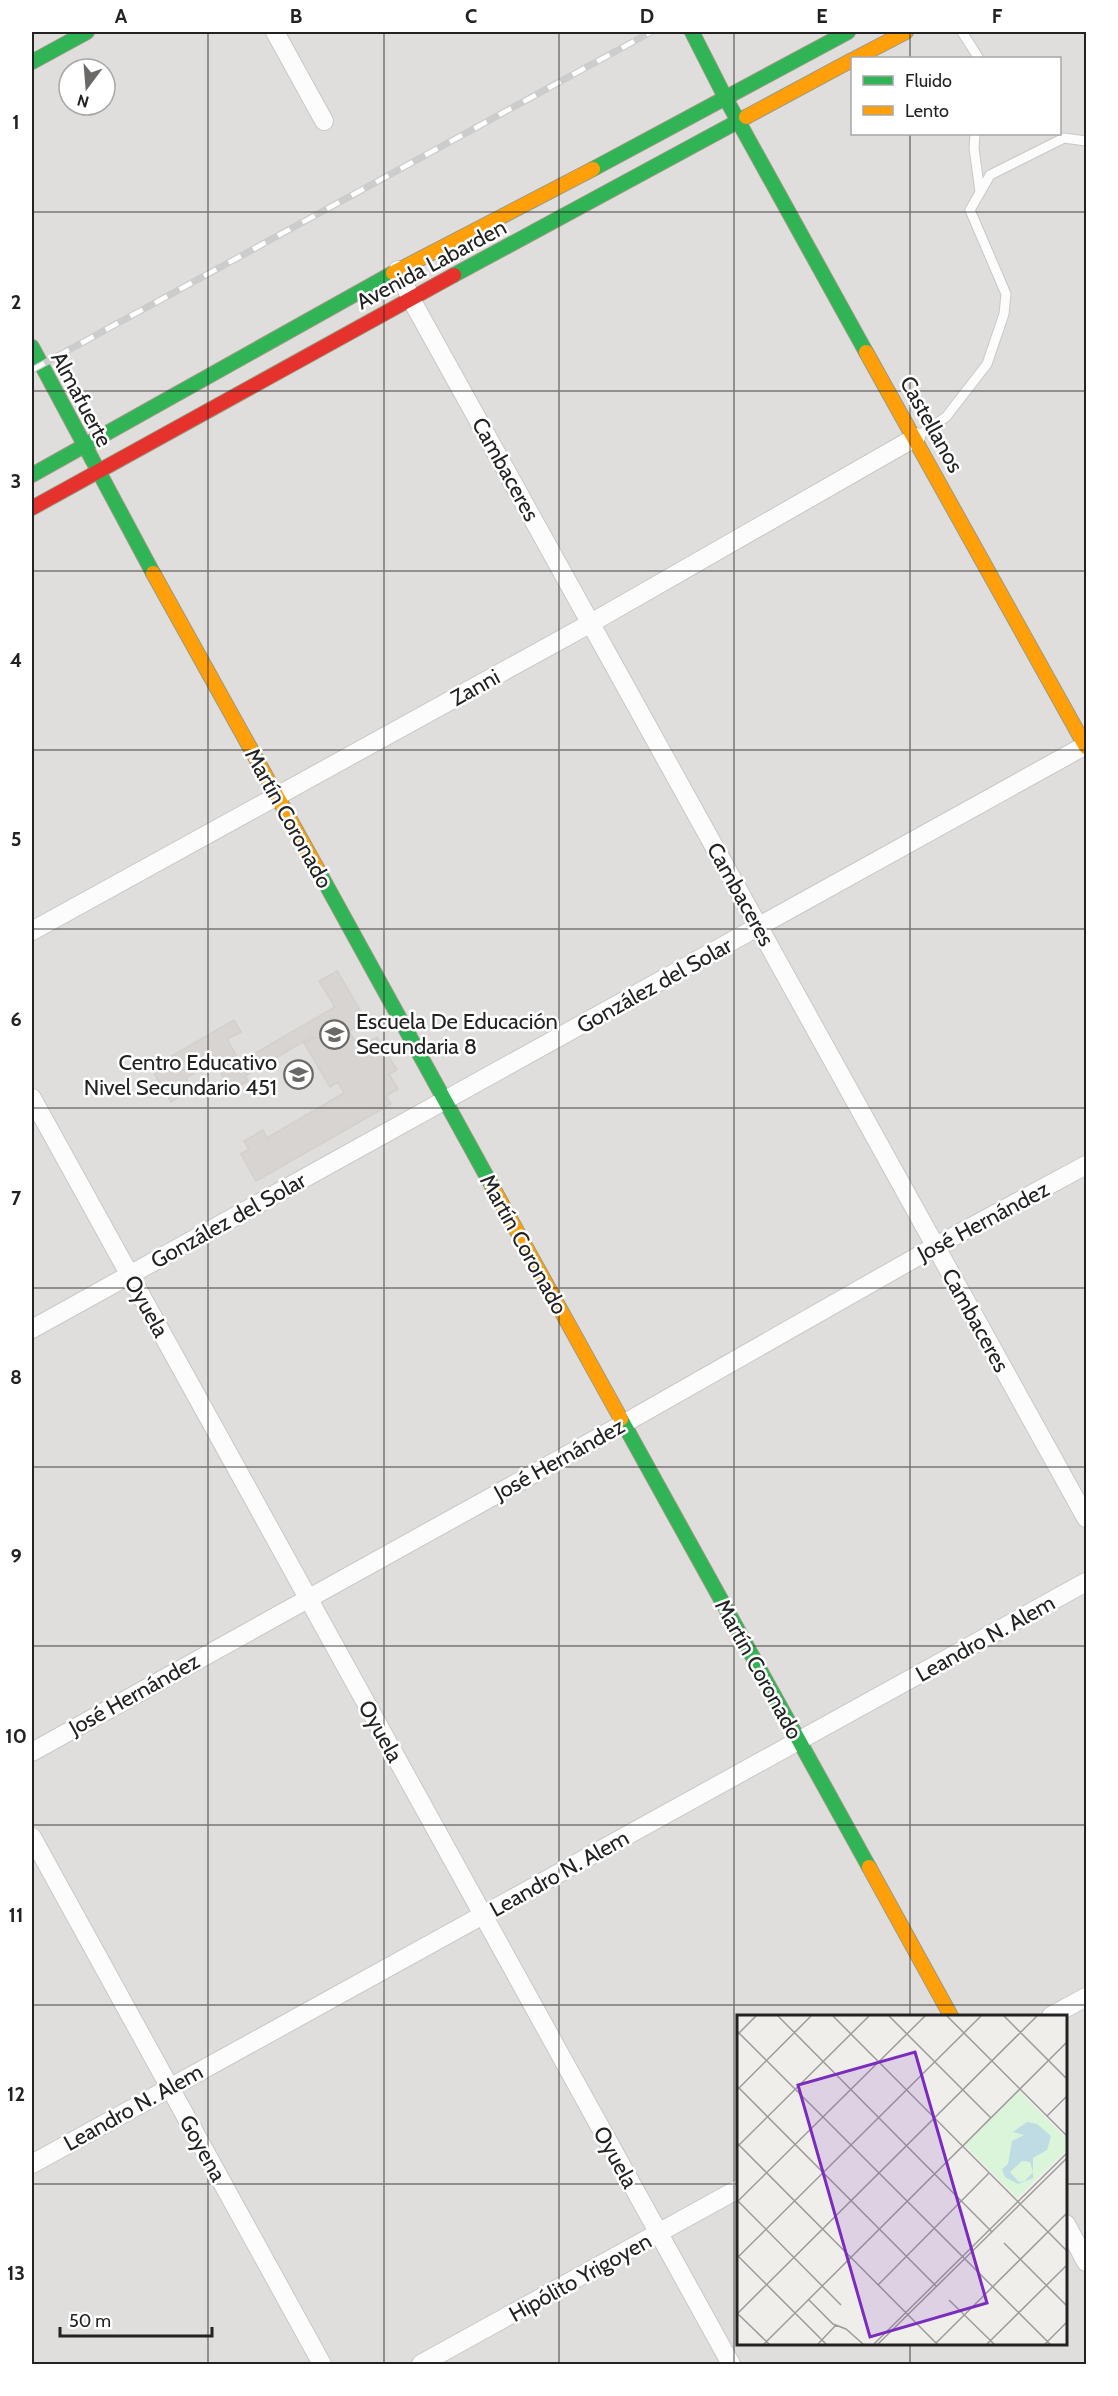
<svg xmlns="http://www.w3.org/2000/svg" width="1118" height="2396" viewBox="0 0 1118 2396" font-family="Cabin,sans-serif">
<rect width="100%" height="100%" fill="#f0eeeb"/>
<path fill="#dfdedc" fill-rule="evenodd" d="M32,32H1086V2364H32ZM852,58H1060V134H852ZM69,69H105V105H69ZM738,2016H1066V2344H738Z"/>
<polygon fill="#d7d4d2" stroke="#d3d0cc" stroke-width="1.5" points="337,971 366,1020 349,1031 359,1047 377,1037 397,1070 389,1074 398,1089 386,1096 391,1104 256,1181 241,1154 249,1149 244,1141 263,1130 267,1138 344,1093 338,1082 330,1087 304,1043 314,1038 313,1036 245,1076 248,1081 231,1091 214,1062 186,1078 193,1089 171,1102 151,1068 234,1020 241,1032 227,1039 240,1062 335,1007 319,981"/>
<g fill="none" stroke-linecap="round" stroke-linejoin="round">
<defs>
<g id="lane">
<polyline points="962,32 978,57"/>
<polyline points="975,134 974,148 980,192"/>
<polyline points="916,437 946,417 987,364 1004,314 1006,294 970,210 990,175 1064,138 1086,141"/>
</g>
<g id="street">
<polyline points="275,32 324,121"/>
<polyline points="398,270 411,299 1086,1518"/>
<polyline points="32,931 591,623 916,437"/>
<polyline points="32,1098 731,2364"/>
<polyline points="32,1329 1086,745"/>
<polyline points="32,1752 623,1424 936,1246 1086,1165"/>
<polyline points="32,1837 322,2364"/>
<polyline points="1051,2016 1086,1997"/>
<polyline points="32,2164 1086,1582"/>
<polyline points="1066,2224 1086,2262"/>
<polyline points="421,2364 738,2189"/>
</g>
<g id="fast">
<polyline points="692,32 726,99 866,352"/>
<polyline points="32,62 87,32"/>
<polyline points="593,169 848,32"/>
<polyline points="454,275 746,117"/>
<polyline points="32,347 153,573"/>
<polyline points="32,475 393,273"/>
<polyline points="318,870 492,1186"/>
<polyline points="621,1419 869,1867"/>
</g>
<g id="slow">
<polyline points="856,58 906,32"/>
<polyline points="746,117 852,60"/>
<polyline points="393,273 593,169"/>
<polyline points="866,352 1086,747"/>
<polyline points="153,573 318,870"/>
<polyline points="492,1186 621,1419"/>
<polyline points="869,1867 951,2016"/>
</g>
<polyline id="jam" points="32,508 454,275"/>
</defs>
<use href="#lane" stroke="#c9c8c7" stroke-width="11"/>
<use href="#street" stroke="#c9c8c7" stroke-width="20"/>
<use href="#fast" stroke="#999a82" stroke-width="16"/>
<use href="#slow" stroke="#999a82" stroke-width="16"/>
<use href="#jam" stroke="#999a82" stroke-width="16"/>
<use href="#lane" stroke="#fdfcfc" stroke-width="9"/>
<use href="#street" stroke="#fdfcfc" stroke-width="18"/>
<use href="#fast" stroke="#30b455" stroke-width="14"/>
<use href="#slow" stroke="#ff9f0a" stroke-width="14"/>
<use href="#jam" stroke="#e5322d" stroke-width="14"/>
<defs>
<polyline id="rail" points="32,370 651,32"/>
</defs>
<use href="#rail" stroke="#ccc" stroke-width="7"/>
<use href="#rail" stroke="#fff" stroke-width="4.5" stroke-dasharray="14" stroke-linecap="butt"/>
</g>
<path fill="none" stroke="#222" stroke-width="1.5" stroke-opacity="0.55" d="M208,32V2364M384,32V2364M559,32V2364M734,32V2364M910,32V58M910,134V2016M32,212H1086M32,391H1086M32,571H1086M32,750H1086M32,929H1086M32,1108H1086M32,1288H1086M32,1467H1086M32,1646H1086M32,1825H1086M32,2005H1086M32,2184H738M1066,2184H1086M910,2344V2364"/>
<defs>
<symbol id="school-ring" viewBox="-11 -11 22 22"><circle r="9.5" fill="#fff" stroke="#6a6968" stroke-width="1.5"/><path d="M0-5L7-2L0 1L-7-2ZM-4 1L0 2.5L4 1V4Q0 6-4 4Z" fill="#6a6968"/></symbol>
</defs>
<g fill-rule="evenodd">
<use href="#school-ring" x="318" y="1018" width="33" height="33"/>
<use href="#school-ring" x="282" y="1058" width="33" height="33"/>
</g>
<g text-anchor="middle" stroke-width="5" stroke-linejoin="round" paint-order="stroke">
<g font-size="22" fill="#222" stroke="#fff">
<text transform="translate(431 264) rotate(-28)" y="8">Avenida Labarden</text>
<text transform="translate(82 399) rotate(62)" y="8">Almafuerte</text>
<text transform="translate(932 424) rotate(61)" y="8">Castellanos</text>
<text transform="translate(506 469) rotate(61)" y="8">Cambaceres</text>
<text transform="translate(475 687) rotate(-29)" y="8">Zanni</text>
<text transform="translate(289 818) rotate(61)" y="8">Martín Coronado</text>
<text transform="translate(741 894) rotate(61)" y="8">Cambaceres</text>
<text transform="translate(654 985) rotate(-29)" y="8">González del Solar</text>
<text transform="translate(228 1220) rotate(-29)" y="8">González del Solar</text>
<text transform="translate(983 1221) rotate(-28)" y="8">José Hernández</text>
<text transform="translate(524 1244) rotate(61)" y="8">Martín Coronado</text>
<text transform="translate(147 1306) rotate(61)" y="8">Oyuela</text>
<text transform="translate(976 1320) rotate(61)" y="8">Cambaceres</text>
<text transform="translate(559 1459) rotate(-29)" y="8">José Hernández</text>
<text transform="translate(985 1638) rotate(-29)" y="8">Leandro N. Alem</text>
<text transform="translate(759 1669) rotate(61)" y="8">Martín Coronado</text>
<text transform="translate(134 1694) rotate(-29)" y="8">José Hernández</text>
<text transform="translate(381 1731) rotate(61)" y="8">Oyuela</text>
<text transform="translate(559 1873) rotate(-29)" y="8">Leandro N. Alem</text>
<text transform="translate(133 2107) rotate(-29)" y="8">Leandro N. Alem</text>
<text transform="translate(203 2148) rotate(61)" y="8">Goyena</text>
<text transform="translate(616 2157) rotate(61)" y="8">Oyuela</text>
<text transform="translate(580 2277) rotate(-29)" y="8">Hipólito Yrigoyen</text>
</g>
<g font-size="22" fill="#222" stroke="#fff" text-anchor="start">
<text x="356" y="1029">Escuela De Educación<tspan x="356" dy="25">Secundaria 8</tspan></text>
<text x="277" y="1070" text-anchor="end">Centro Educativo<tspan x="277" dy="25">Nivel Secundario 451</tspan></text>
</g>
</g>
<g transform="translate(737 2015)">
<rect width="330" height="330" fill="#f0eeeb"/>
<path d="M282,76L330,125V134L280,183L227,129Z" fill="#daf5da"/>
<path d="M290,107L300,109L314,121L310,135L296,143V163L281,169L268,162L265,154L271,149L275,126L287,120L276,117ZM285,146L293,147L296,157L288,166L282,167L273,157Z" fill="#bfdbe3" fill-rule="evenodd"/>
<path fill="none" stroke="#9e9c9b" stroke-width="1.5" d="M41,1L255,217M96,1L330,236M152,1L254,103M210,1L330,121M267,1L330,64M0,16L313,329M0,20L19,1M0,71L200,272M0,75L74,1M310,101L330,81M0,128L200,329M0,132L132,1M0,185L104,290M0,187L188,1M267,228L330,291M0,240L89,329M0,243L244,1M141,270L252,158M72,285L96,309L109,314L126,329M212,285L257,329M0,299L300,1M1,299L32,329M199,328L330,198M27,329L330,27M81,329L99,310M137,329L330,138M141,329L330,143M250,329L330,250M308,329L330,307"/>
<path fill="#7b2cbf" fill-opacity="0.15" stroke="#7b2cbf" stroke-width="3" d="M178,37L250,288L133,322L61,70Z"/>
<rect width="330" height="330" fill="none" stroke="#222" stroke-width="3"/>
</g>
<rect width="1118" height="2396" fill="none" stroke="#ffffff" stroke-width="66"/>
<rect x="851" y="57" width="210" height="78" fill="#ffffff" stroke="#a7a7a7" stroke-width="1.5"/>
<rect x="863" y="76" width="30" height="9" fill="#30b455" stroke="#a7a7a7" stroke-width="1.5"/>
<text x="905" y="87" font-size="18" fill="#222222">Fluido</text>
<rect x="863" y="106" width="30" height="9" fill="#ff9f0a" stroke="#a7a7a7" stroke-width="1.5"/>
<text x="905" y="117" font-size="18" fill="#222222">Lento</text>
<g transform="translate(87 87) rotate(196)"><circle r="28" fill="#ffffff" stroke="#a7a7a7" stroke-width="1.5"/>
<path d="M0-4.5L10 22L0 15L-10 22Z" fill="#6a6968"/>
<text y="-9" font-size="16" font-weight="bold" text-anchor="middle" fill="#222222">N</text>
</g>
<path d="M60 2327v9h152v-9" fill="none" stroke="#222222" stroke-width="3"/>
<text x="69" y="2327" font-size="18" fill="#222222" stroke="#ffffff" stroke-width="4.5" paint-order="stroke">50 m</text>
<rect x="33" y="33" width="1052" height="2330" fill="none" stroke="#222" stroke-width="2"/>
<g font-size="20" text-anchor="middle" font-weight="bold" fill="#222">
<text x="121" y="23">A</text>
<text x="296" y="23">B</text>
<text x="471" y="23">C</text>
<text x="647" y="23">D</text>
<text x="822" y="23">E</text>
<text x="997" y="23">F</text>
<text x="16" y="129">1</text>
<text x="16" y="309">2</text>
<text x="16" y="488">3</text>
<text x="16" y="667">4</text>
<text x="16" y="846">5</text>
<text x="16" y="1026">6</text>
<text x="16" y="1205">7</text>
<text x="16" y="1384">8</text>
<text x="16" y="1563">9</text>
<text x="16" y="1743">10</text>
<text x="16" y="1922">11</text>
<text x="16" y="2101">12</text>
<text x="16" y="2280">13</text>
</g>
</svg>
